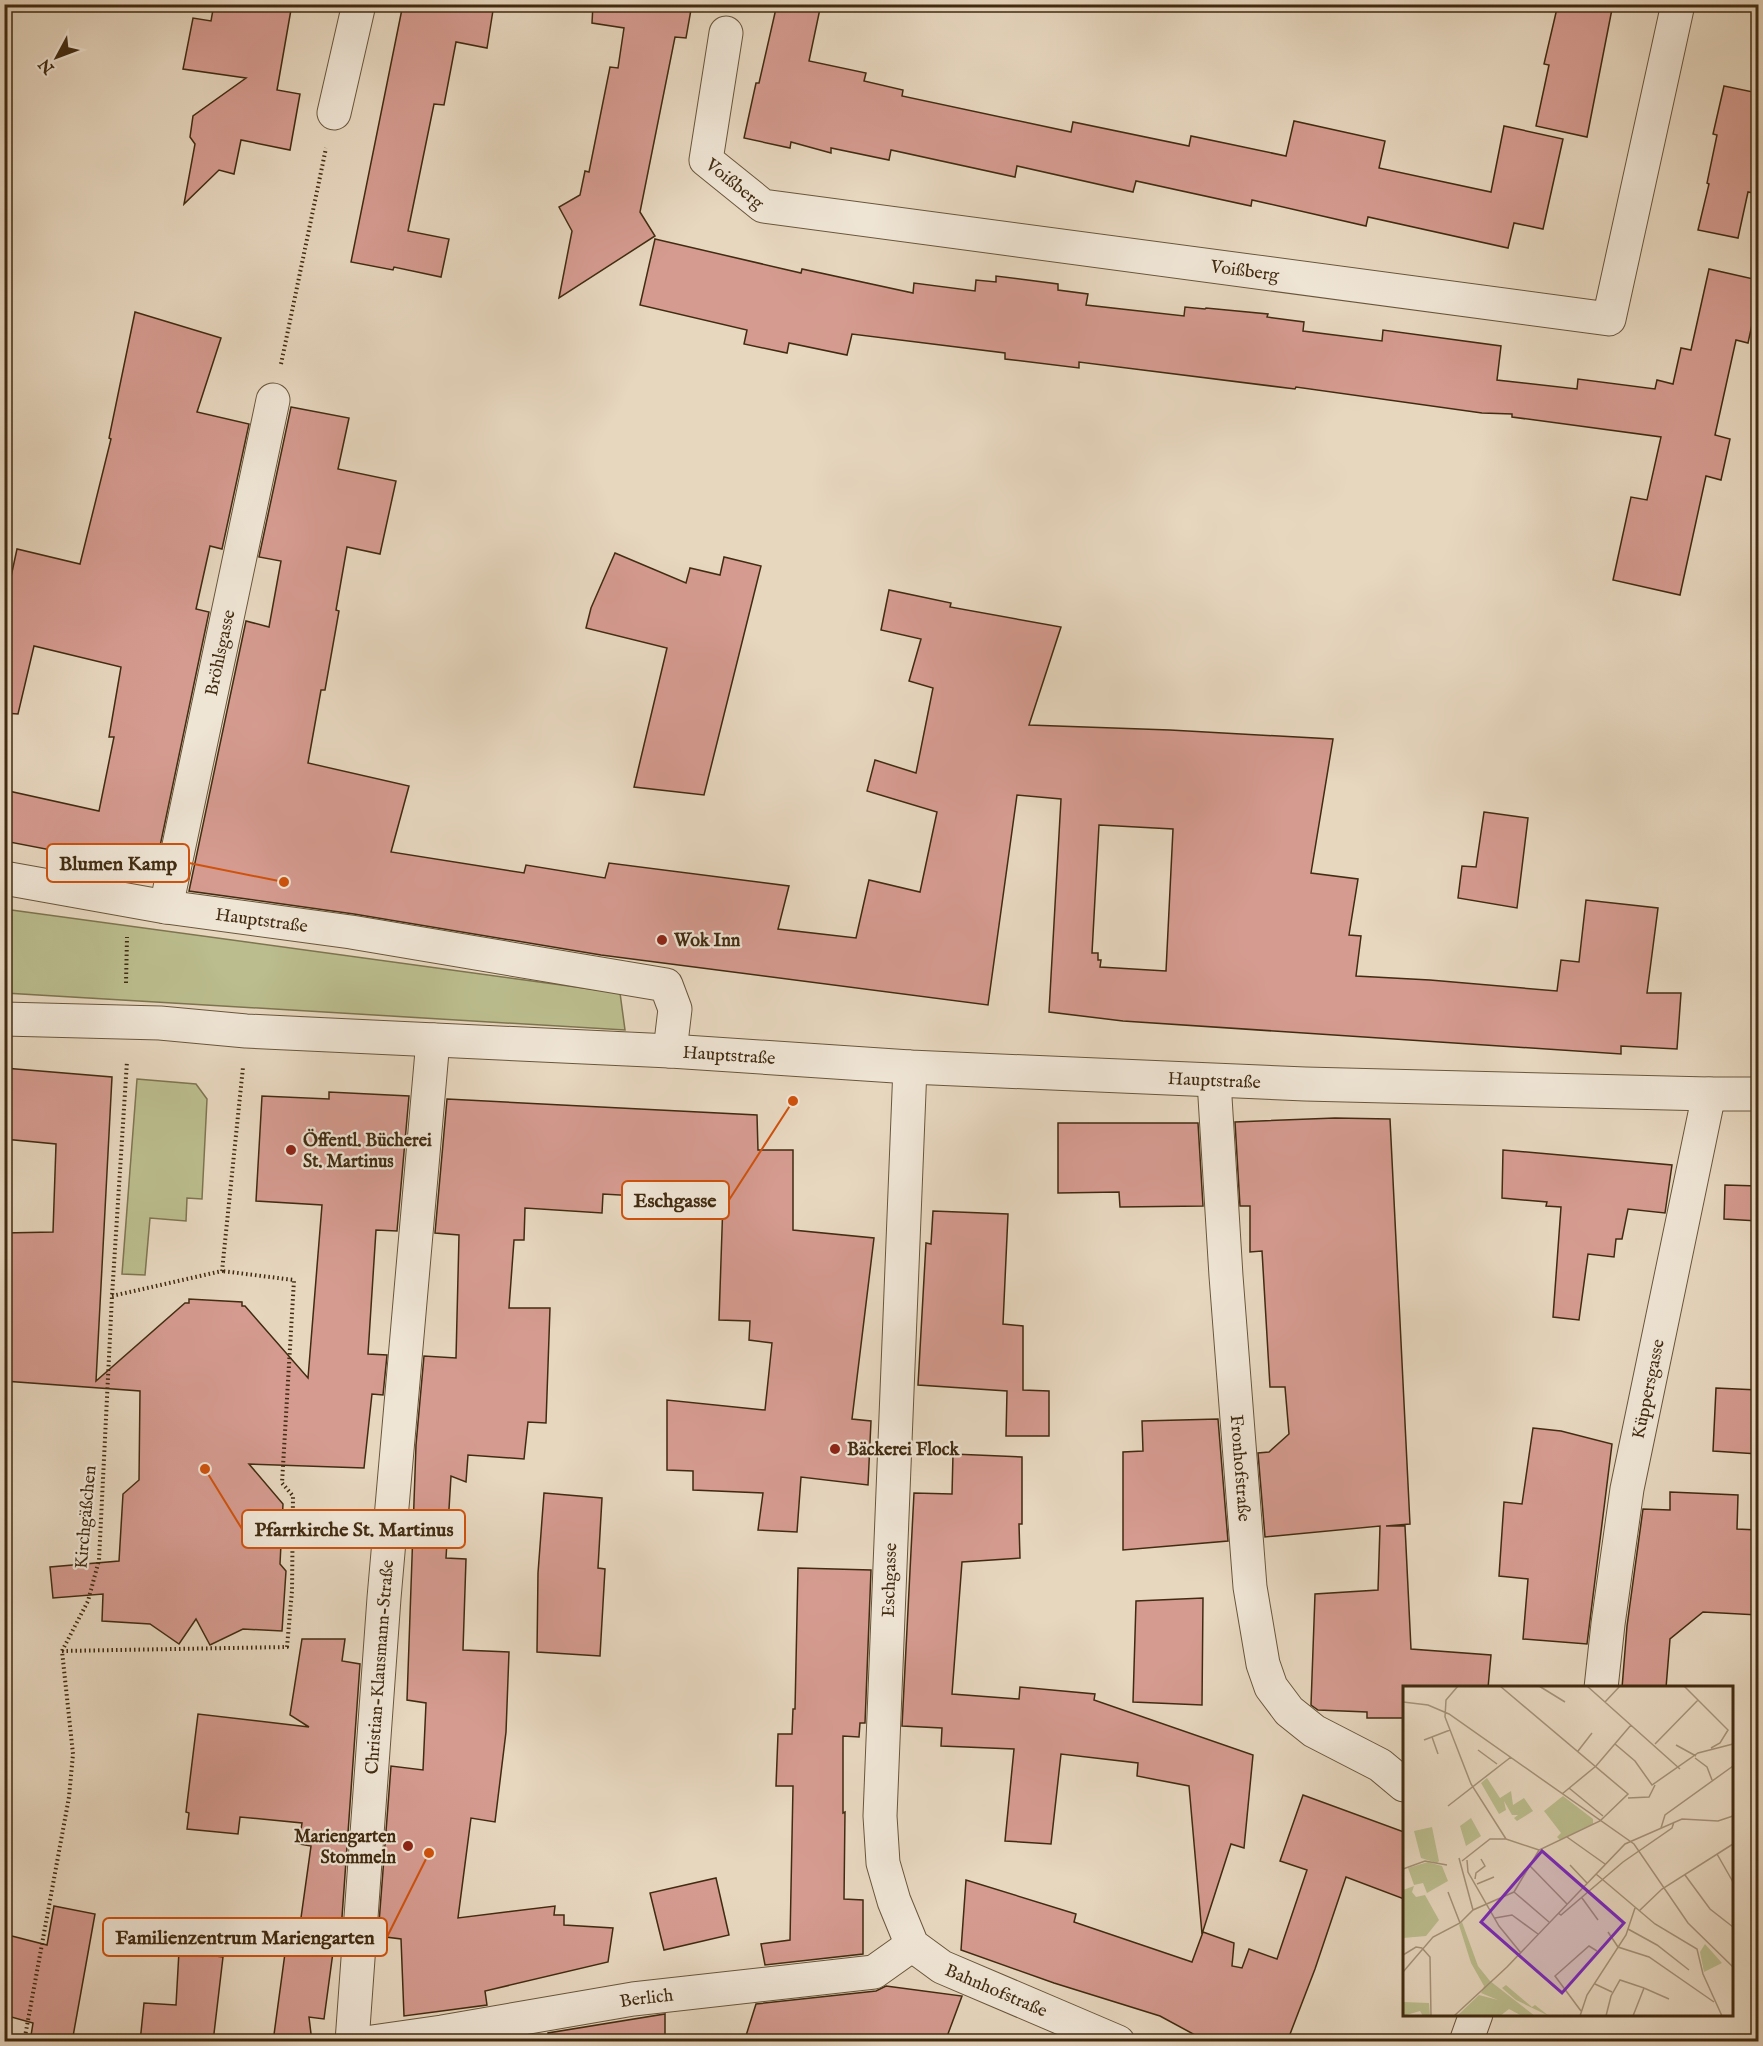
<svg xmlns="http://www.w3.org/2000/svg" width="1763" height="2046" viewBox="0 0 1763 2046" font-family="'IM FELL English',serif">
<rect width="100%" height="100%" fill="#e7d7bf"/>
<filter id="stains"><feTurbulence type="fractalNoise" baseFrequency=".00333" numOctaves="4"/><feColorMatrix values="0 0 0 0 .2 0 0 0 0 .09 0 0 0 0 .02 0 0 0 .5 -.17"/></filter>
<radialGradient id="worn" r=".72"><stop offset=".6" stop-color="#630" stop-opacity="0"/><stop offset="1" stop-color="#630" stop-opacity=".3"/></radialGradient>
<g fill="#bbbd8e" stroke="#7e7450" stroke-width="1.5">
<polygon points="4,909 620,993 625,1030 5,993"/>
<polygon points="137,1079 196,1084 207,1099 202,1199 187,1198 186,1221 150,1218 145,1275 122,1274"/>
</g>
<g fill="#d59b90" stroke="#412b11" stroke-width="1.5" fill-rule="evenodd">
<polygon points="214,4 292,4 277,90 300,94 290,150 241,140 234,174 219,170 184,204 195,144 190,137 193,116 246,78 183,69 193,18 211,21"/>
<polygon points="403,4 494,4 487,48 456,42 444,105 434,104 408,231 449,239 441,277 394,267 393,270 351,262"/>
<polygon points="593,4 692,4 686,38 675,37 640,212 655,236 559,298 572,231 559,207 580,195 585,171 589,172 610,67 618,68 624,28 592,23"/>
<polygon points="777,4 821,4 809,61 866,73 864,81 903,90 902,96 1071,132 1073,122 1189,146 1191,136 1286,156 1294,121 1385,141 1379,168 1491,192 1504,126 1563,139 1543,229 1514,223 1508,248 1368,217 1366,226 1252,200 1251,206 1136,181 1133,192 1017,166 1015,177 891,150 889,160 831,148 831,153 791,142 790,148 744,138 756,83 759,83"/>
<polygon points="1558,4 1613,4 1587,137 1536,126 1549,65 1544,64"/>
<polygon points="1724,86 1758,93 1758,194 1748,192 1738,238 1698,230 1709,184 1707,183 1717,135 1713,134"/>
<polygon points="655,239 801,273 802,269 913,293 914,283 975,291 976,280 996,282 996,276 1058,284 1058,290 1088,294 1086,305 1184,316 1185,307 1205,309 1206,308 1268,314 1267,317 1304,322 1303,331 1382,341 1383,330 1501,346 1497,380 1577,389 1578,379 1655,389 1657,380 1673,384 1681,348 1691,350 1709,269 1758,280 1758,297 1748,343 1736,340 1715,435 1730,439 1721,480 1706,476 1680,595 1613,580 1631,497 1647,500 1661,437 1512,417 1512,414 1482,413 1296,387 1295,389 1079,362 1079,368 1005,359 1005,353 852,334 847,355 789,343 787,353 744,344 747,330 640,305"/>
<polygon points="135,312 221,338 197,412 249,424 222,549 210,546 196,609 209,612 155,870 4,841 4,790 99,811 114,737 109,737 121,667 34,646 18,714 4,713 4,609 17,549 80,564 111,439 109,438"/>
<path d="M291,407L349,418L338,469L396,481L380,554L347,547L336,610L339,611L325,690H321L308,763L409,786L391,852L524,873L526,865L605,878L609,863L789,886L778,929L856,938L869,880L920,892L937,812L867,791L875,760L916,773L933,688L909,681L921,639L881,630L889,590L951,603L950,607L1061,627L1029,725L1170,730L1333,739L1311,873L1358,879L1349,935L1361,936L1356,976L1430,980L1557,991L1561,960L1579,962L1586,900L1658,908L1647,993H1681L1677,1049L1621,1046V1054L1123,1021L1049,1012L1061,799L1017,795L988,1005L601,955L354,914L189,891L246,621L269,627L281,561L259,557ZM1099,825L1173,829L1166,971L1100,967L1101,960H1098V953H1092Z"/>
<polygon points="615,553 686,583 690,568 720,575 724,557 761,566 704,795 634,787 667,648 586,628 591,608"/>
<polygon points="1484,812 1528,818 1517,908 1458,898 1462,866 1476,867"/>
<polygon points="4,1068 112,1077 96,1381 185,1303 189,1303 189,1299 242,1302 242,1306 245,1306 308,1378 322,1205 256,1201 262,1096 329,1099 329,1092 409,1096 397,1231 376,1230 368,1354 387,1355 383,1395 372,1394 364,1468 249,1464 283,1504 280,1564 286,1571 282,1631 243,1629 210,1645 196,1619 179,1644 150,1624 102,1621 103,1594 53,1598 50,1567 119,1561 123,1494 139,1480 140,1391 4,1381 4,1233 53,1232 56,1144 4,1139"/>
<polygon points="447,1099 757,1115 758,1150 793,1150 793,1230 874,1238 852,1419 871,1421 868,1485 801,1477 797,1532 758,1530 763,1493 693,1490 693,1471 667,1470 667,1400 765,1410 772,1343 749,1340 750,1321 719,1320 723,1201 603,1194 602,1213 525,1208 524,1240 514,1240 509,1308 550,1308 546,1423 528,1422 524,1459 468,1455 466,1482 451,1476 446,1558 466,1559 463,1650 509,1652 506,1732 495,1822 471,1818 458,1918 555,1906 554,1915 564,1915 564,1925 613,1928 608,1962 485,1991 487,2005 404,2016 401,1939 378,1936 391,1766 423,1770 426,1703 407,1700 416,1445 424,1356 456,1358 459,1235 435,1233"/>
<polygon points="1335,1118 1390,1119 1410,1524 1386,1526 1405,1526 1411,1649 1491,1655 1488,1688 1404,1688 1404,1718 1367,1718 1367,1712 1318,1710 1311,1705 1315,1594 1378,1590 1380,1526 1265,1537 1258,1453 1269,1452 1289,1434 1285,1387 1270,1387 1262,1251 1250,1252 1250,1206 1240,1206 1235,1122"/>
<polygon points="1058,1123 1198,1123 1203,1206 1120,1207 1119,1192 1058,1193"/>
<polygon points="1503,1150 1672,1165 1665,1213 1628,1209 1622,1239 1616,1239 1614,1257 1588,1254 1579,1320 1553,1317 1561,1207 1546,1206 1547,1202 1502,1198"/>
<polygon points="1725,1185 1758,1186 1758,1221 1724,1219"/>
<polygon points="933,1211 1008,1214 1003,1324 1023,1326 1023,1390 1049,1391 1049,1436 1006,1436 1007,1391 918,1385 926,1243 931,1244"/>
<polygon points="1716,1388 1758,1390 1758,1454 1713,1451"/>
<polygon points="1218,1419 1228,1541 1123,1550 1123,1452 1143,1451 1142,1421"/>
<polygon points="1533,1428 1561,1431 1612,1444 1587,1644 1523,1639 1528,1579 1499,1576 1504,1502 1522,1504"/>
<polygon points="953,1454 1022,1457 1022,1524 1019,1524 1020,1558 962,1562 952,1694 1019,1699 1020,1687 1095,1694 1094,1700 1253,1755 1244,1848 1231,1844 1202,1934 1189,1786 1137,1776 1138,1763 1061,1754 1051,1844 1005,1841 1014,1749 941,1746 942,1728 902,1726 914,1493 952,1494"/>
<polygon points="1670,1492 1738,1495 1737,1529 1758,1530 1758,1615 1703,1612 1670,1639 1666,1688 1622,1688 1627,1626 1643,1509 1670,1510"/>
<polygon points="544,1493 602,1498 598,1568 605,1569 600,1656 537,1652 538,1573"/>
<polygon points="798,1568 871,1570 865,1723 860,1723 859,1737 843,1736 843,1813 845,1812 844,1899 863,1900 863,1954 765,1965 761,1944 790,1940 793,1786 776,1786 778,1734 792,1734 793,1709 795,1709"/>
<polygon points="1203,1598 1202,1705 1133,1702 1136,1601"/>
<polygon points="302,1639 345,1639 342,1661 360,1664 341,1931 336,1930 324,2019 309,2017 312,2042 273,2042 288,1931 299,1932 311,1846 299,1844 302,1823 240,1817 238,1834 187,1829 189,1813 186,1812 198,1714 309,1727 290,1715"/>
<polygon points="1303,1795 1404,1832 1404,1899 1346,1877 1315,1969 1287,2042 1208,2042 1160,2016 1054,1983 961,1950 966,1880 1076,1914 1074,1922 1192,1962 1203,1932 1234,1943 1232,1966 1242,1968 1249,1949 1277,1959 1307,1870 1280,1861"/>
<polygon points="716,1878 729,1935 664,1950 650,1893"/>
<polygon points="54,1906 95,1914 72,2042 30,2042 33,2023 4,2015 4,1934 47,1945"/>
<polygon points="179,1951 223,1957 213,2042 140,2042 144,2003 176,2005"/>
<polygon points="886,1986 962,1996 945,2042 744,2042 756,2004 876,1991"/>
<polygon points="665,2014 665,2042 548,2042 548,2033"/>
</g>
<g fill="none" stroke-linecap="round" stroke-linejoin="round">
<defs>
<g id="minor">
<path id="s1" d="M726,33L706,160L763,206L1609,319L1678,4"/>
<polyline points="334,113 359,4"/>
<path id="s2" d="M4,878L166,907L351,932L666,985L675,1009L670,1051"/>
<path id="s3" d="M166,907L273,400"/>
<path id="s4" d="M1214,1081L1226,1276L1250,1587L1263,1664L1271,1687L1289,1711L1314,1731L1380,1765L1404,1785"/>
<path id="s5" d="M1601,1688L1608,1624L1627,1489L1709,1094"/>
<path id="s6" d="M352,2042L384,1598L433,1040"/>
<path id="s7" d="M372,2042L442,2032L633,1999L874,1972L912,1945"/>
<polyline points="1466,2042 1476,2014"/>
</g>
<g id="tertiary">
<path id="s8" d="M4,1019L160,1023L246,1031L670,1051L910,1067L1305,1084L1709,1094H1758"/>
<path id="s9" d="M910,1067L880,1816L883,1863L894,1901L912,1945L942,1967L1118,2042"/>
</g>
</defs>
<use href="#minor" stroke="#6a563c" stroke-width="35"/>
<use href="#tertiary" stroke="#6a563c" stroke-width="35"/>
<g stroke="#412b11" stroke-width="4" stroke-dasharray="1.5 3" stroke-linecap="butt">
<polyline points="281,364 326,148"/>
<polyline points="126,983 127,937"/>
<polyline points="112,1296 222,1271 243,1067"/>
<polyline points="62,1651 287,1647 292,1591 293,1496 282,1483 294,1280 222,1271"/>
<polyline points="24,2042 69,1797 73,1754 62,1651 88,1601 99,1560 112,1296 127,1061"/>
</g>
<use href="#minor" stroke="#efe5d5" stroke-width="33"/>
<use href="#tertiary" stroke="#efe5d5" stroke-width="33"/>
</g>
<g fill="#8f2418" stroke="#efe5d5" stroke-width="2">
<circle cx="662" cy="940" r="6"/>
<circle cx="291" cy="1150" r="6"/>
<circle cx="835" cy="1449" r="6"/>
<circle cx="408" cy="1846" r="6"/>
</g>
<g text-anchor="middle" stroke-width="4.5" stroke-linejoin="round" paint-order="stroke">
<g font-size="18" fill="#412b11" stroke="#efe5d5">
<text dy="6" stroke="none"><textPath href="#s1" startOffset="166">Voißberg</textPath></text>
<text dy="6" stroke="none"><textPath href="#s1" startOffset="688">Voißberg</textPath></text>
<text dy="6" stroke="none"><textPath href="#s3" startOffset="260">Bröhlsgasse</textPath></text>
<text dy="6" stroke="none"><textPath href="#s2" startOffset="261">Hauptstraße</textPath></text>
<text dy="6" stroke="none"><textPath href="#s8" startOffset="726">Hauptstraße</textPath></text>
<text dy="6" stroke="none"><textPath href="#s8" startOffset="1212">Hauptstraße</textPath></text>
<text dy="6" stroke="none"><textPath href="#s5" startOffset="303">Küppersgasse</textPath></text>
<text dy="6" stroke="none"><textPath href="#s4" startOffset="388">Fronhofstraße</textPath></text>
<text transform="translate(85 1517) rotate(-85)" y="6">Kirchgäßchen</text>
<text transform="translate(889 1580) rotate(-88)" y="6">Eschgasse</text>
<text dy="6" stroke="none"><textPath href="#s6" startOffset="376">Christian-Klausmann-Straße</textPath></text>
<text dy="6" stroke="none"><textPath href="#s9" startOffset="980">Bahnhofstraße</textPath></text>
<text dy="6" stroke="none"><textPath href="#s7" startOffset="278">Berlich</textPath></text>
</g>
<g font-size="18" font-weight="bold" fill="#412b11" stroke="#efe5d5" text-anchor="start">
<text x="674" y="946">Wok Inn</text>
<text x="303" y="1146">Öffentl. Bücherei<tspan x="303" dy="21">St. Martinus</tspan></text>
<text x="847" y="1455">Bäckerei Flock</text>
<text x="396" y="1842" text-anchor="end">Mariengarten<tspan x="396" dy="21">Stommeln</tspan></text>
</g>
</g>
<g transform="translate(1403 1686)">
<rect width="330" height="330" fill="#e7d7bf"/>
<path d="M84,92L97,112L108,105L110,119L121,112L130,125L114,135L111,132L115,129H109L101,115L103,124L96,128L78,97ZM160,110L190,133V138L157,154L154,151L158,147L141,125ZM68,132L78,150L63,160L57,140ZM29,141L36,175L34,177L18,172L11,145ZM25,176L39,180L45,195L24,207L20,197L11,199L5,182ZM11,200L9,206L13,211L22,209L36,234L23,250L0,252V204ZM59,236L75,280L87,295L132,330H119L106,323L97,330H54L76,309L95,314L78,307L81,300L68,277L56,239ZM302,258L319,277L301,286L297,266ZM103,299L129,321L132,319L146,330L113,314L99,302ZM0,316L26,317L27,330H20L17,325L0,330Z" fill="#bbbd8e"/>
<path fill="none" stroke="#a59279" stroke-width="1.5" d="M55,0L43,14L42,31L68,98L103,153M97,0L225,108L197,135L136,164L111,206M136,0L162,16M184,0L277,83M281,0L325,44L317,57L308,62M0,16L25,19L46,28L231,158L285,237L330,281M202,16L217,0M29,51L35,68M21,54L47,44M212,58L232,75L249,99L295,67L330,58M252,58L295,14M273,59L293,70M75,64L94,78M175,65L189,47M292,72L304,81L309,94M166,102L200,130M159,108L193,80L228,39M225,112L246,111L252,99M45,120L108,71M258,142L262,129L330,80M164,151L202,178M314,168L330,196M56,172L70,224M64,174L65,186L96,240L118,267M59,175L87,153H103L136,164M167,179L184,197M127,180L164,218M0,183L22,175L44,179M193,188L252,238L294,263L300,288L319,330M282,189L307,223L330,241M72,193L73,187L82,180L78,173M74,198L91,191M45,206L57,237M111,206L146,236M179,212L195,234M236,225L259,203L330,158M155,227L158,229L220,176L269,142L271,136M92,232L109,229L135,248M225,243L254,259L286,284M205,246L215,261L246,271L311,316M19,262L27,271L28,330M0,269L13,261L19,262M0,286L30,251L57,237L70,224L111,206M192,298L209,306M178,325L152,290L186,260L194,265M51,330L104,281L222,158L279,133L315,135L330,130M177,330L184,309L223,249L232,222M203,330L208,310L217,294L241,302M230,330L241,302L266,313"/>
<path fill="#7b2cbf" fill-opacity="0.15" stroke="#7b2cbf" stroke-width="3" d="M139,165L221,237L159,307L78,236Z"/>
<rect width="330" height="330" fill="none" stroke="#412b11" stroke-width="3"/>
</g>
<path fill="none" stroke="#cf520d" stroke-width="2" d="M284 882L189 863M793 1101L729 1200M205 1469L242 1529M429 1853L387 1937"/>
<g fill="#cf520d" stroke="#efe5d5" stroke-width="2">
<circle cx="284" cy="882" r="6"/>
<circle cx="793" cy="1101" r="6"/>
<circle cx="205" cy="1469" r="6"/>
<circle cx="429" cy="1853" r="6"/>
</g>
<g fill="#efe5d5" stroke="#cf520d" stroke-width="2">
<rect x="47" y="844" width="142" height="38" rx="6"/>
<rect x="622" y="1181" width="107" height="38" rx="6"/>
<rect x="242" y="1510" width="223" height="38" rx="6"/>
<rect x="103" y="1918" width="284" height="38" rx="6"/>
</g>
<g font-size="20" text-anchor="middle" font-weight="bold" fill="#412b11">
<text x="118" y="870">Blumen Kamp</text>
<text x="675" y="1207">Eschgasse</text>
<text x="354" y="1536">Pfarrkirche St. Martinus</text>
<text x="245" y="1944">Familienzentrum Mariengarten</text>
</g>
<rect width="1763" height="2046" fill="none" stroke="#e7d7bf" stroke-width="24"/>
<rect x="6" y="6" width="1751" height="2034" fill="none" stroke="#412b11" stroke-width="3"/>
<rect x="12" y="12" width="1739" height="2022" fill="none" stroke="#412b11" stroke-width="1.5"/>
<g transform="translate(57 57) rotate(229)" stroke="#efe5d5" stroke-width="4.5" paint-order="stroke">
<path d="M0-4.5L10 22L0 15L-10 22Z" fill="#412b11"/>
<text y="-9" font-size="16" font-weight="bold" text-anchor="middle" fill="#412b11">N</text>
</g>
<rect width="100%" height="100%" filter="url(#stains)"/>
<rect width="100%" height="100%" fill="url(#worn)"/>
</svg>
